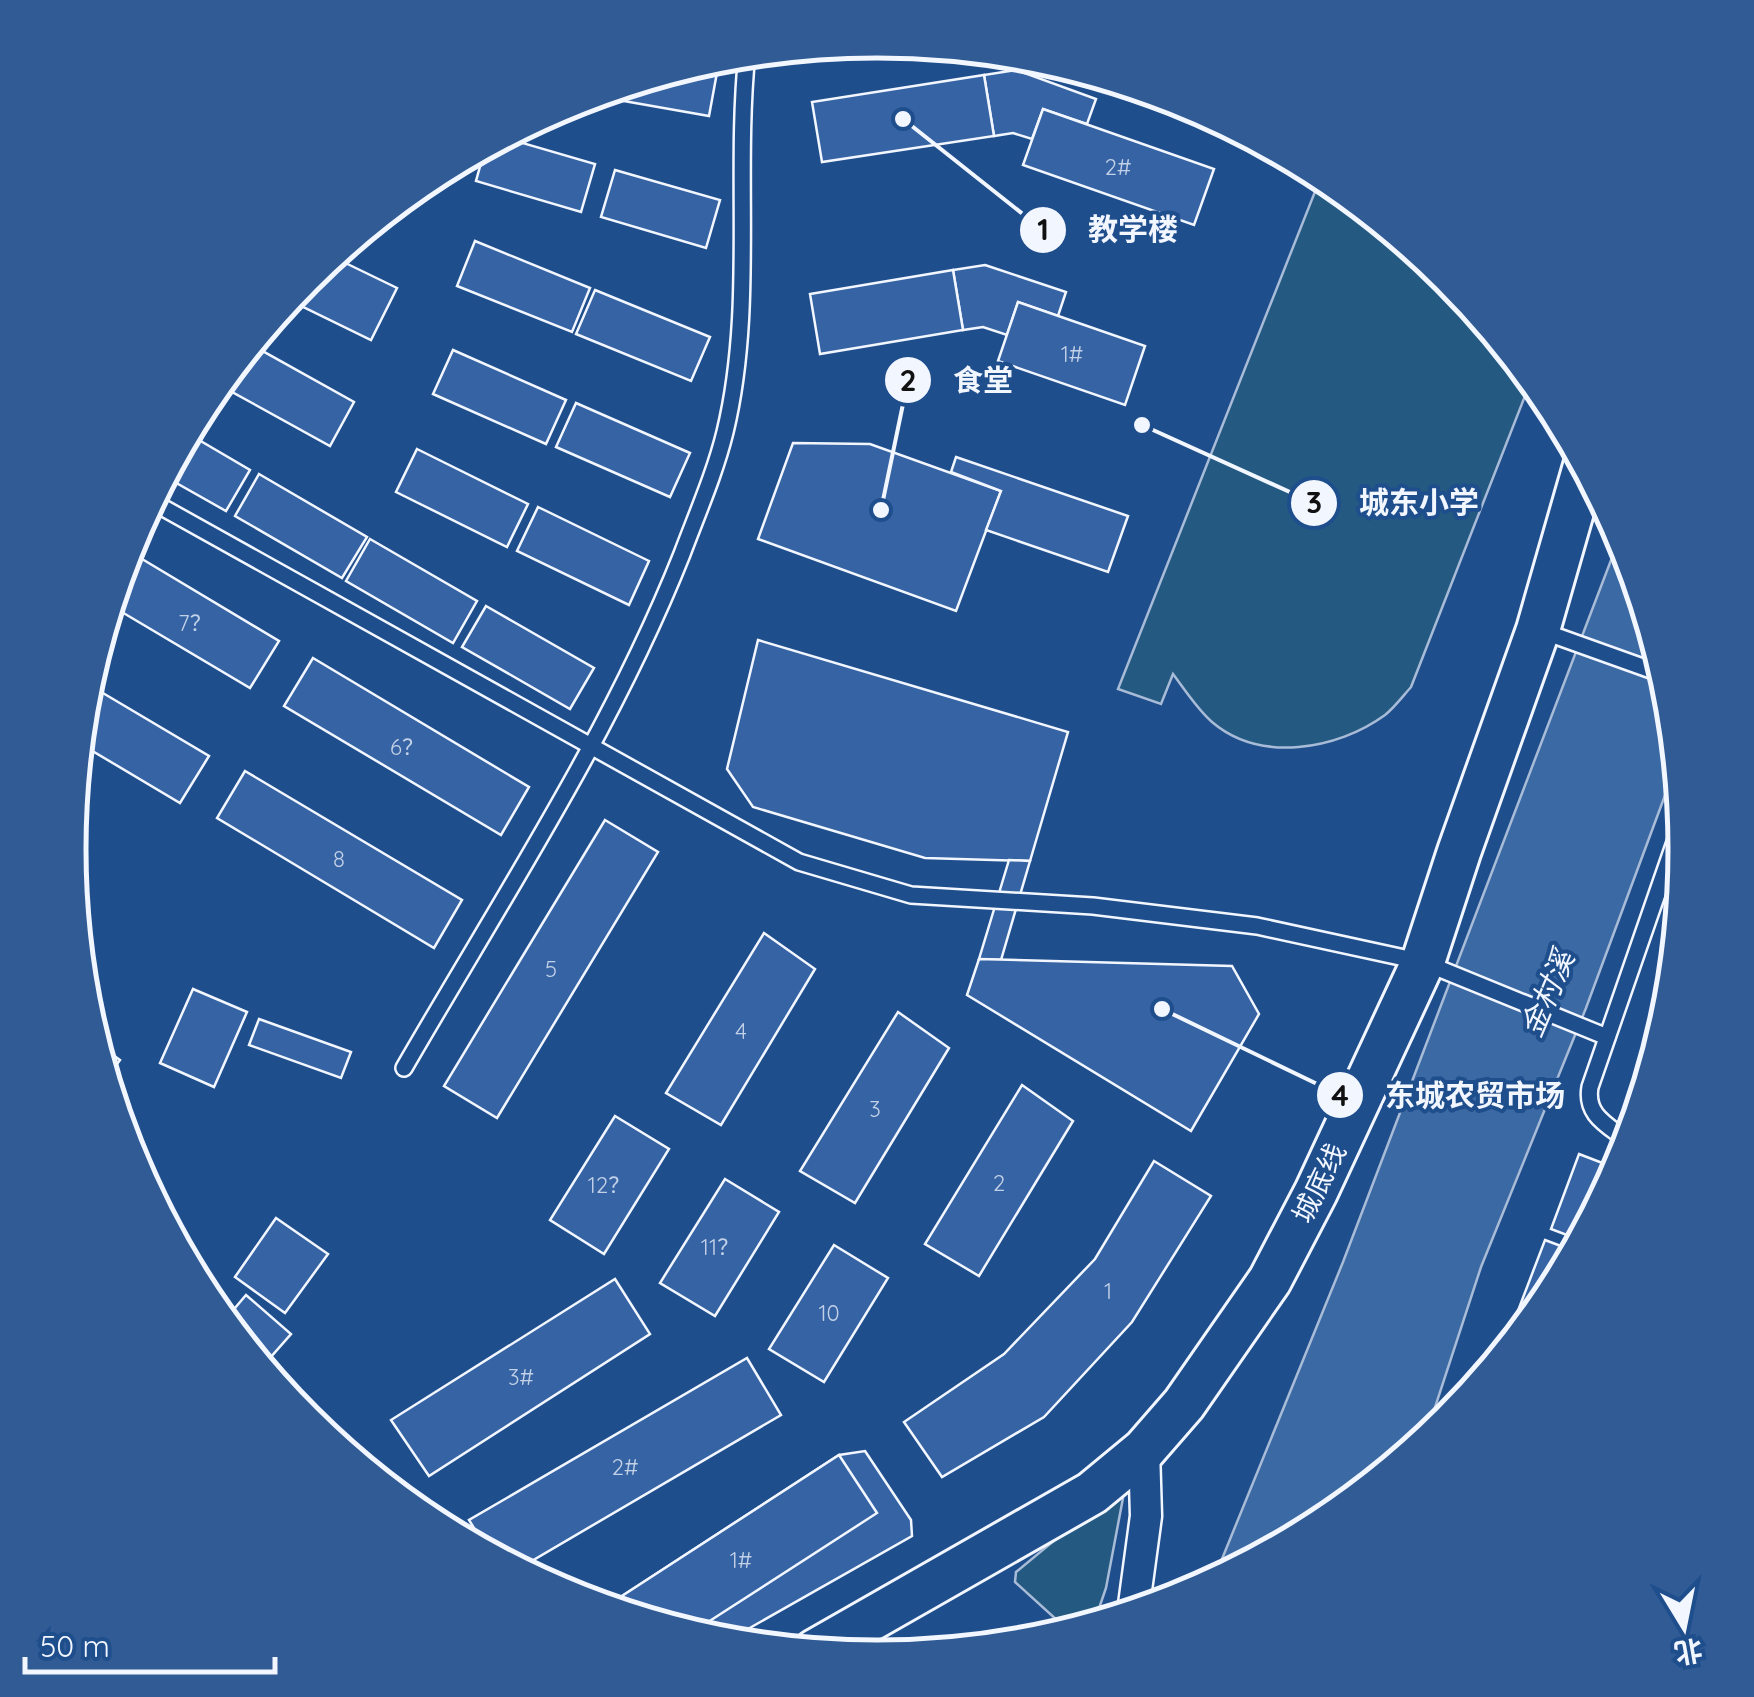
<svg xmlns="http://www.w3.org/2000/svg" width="1754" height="1697" viewBox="0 0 1754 1697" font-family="Quicksand,'Noto Sans SC',sans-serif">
<rect width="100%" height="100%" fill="#1f4e8c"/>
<g fill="#245a82" stroke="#a8bbd7" stroke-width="2.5">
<path d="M1322,174L1449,277L1532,378L1411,687C1403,696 1395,707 1385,715C1337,750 1260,763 1212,722C1197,709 1185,690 1173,674L1161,704L1118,689Z"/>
<polygon points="1118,1494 1123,1498 1106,1588 1094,1623 1069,1631 1015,1582 1016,1572 1107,1497"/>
</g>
<polygon fill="#3b69a3" stroke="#a8bbd7" stroke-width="2.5" points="1621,534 1670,691 1677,763 1586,1008 1481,1267 1424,1441 1326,1521 1213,1581 1343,1262"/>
<g fill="#3563a3" stroke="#f2f6ff" stroke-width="2.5">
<polygon points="694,63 718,67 709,116 601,97 602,91"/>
<polygon points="1016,70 1096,99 1087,124 1043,109 1032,139 1013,133 994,136 984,75"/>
<polygon points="984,75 994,136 822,162 812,102"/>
<polygon points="1043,109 1214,169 1194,225 1023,165"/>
<polygon points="502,137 595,164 581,212 476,181 486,145"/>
<polygon points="615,170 720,200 706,248 601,217"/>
<polygon points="475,241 590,288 572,332 457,286"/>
<polygon points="331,256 397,288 371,340 287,299 306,276"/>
<polygon points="985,265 1066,292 1058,316 1018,302 1007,335 983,327 963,330 953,270"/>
<polygon points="953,270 963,330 820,354 810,294"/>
<polygon points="595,290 710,337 691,381 576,334"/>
<polygon points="1018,302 1145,346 1125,405 998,361"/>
<polygon points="250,344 354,402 330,446 223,387"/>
<polygon points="453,350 566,400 546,444 433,394"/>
<polygon points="576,403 690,453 670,497 556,447"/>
<polygon points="187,433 250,470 226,511 164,476"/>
<polygon points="793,443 870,444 1001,491 956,611 758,539"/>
<polygon points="417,449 528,504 507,547 396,492"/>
<polygon points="956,457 1128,516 1108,572 986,530 1001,491 951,472"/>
<polygon points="259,474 367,537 342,578 235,516"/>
<polygon points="538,507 649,561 629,605 517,551"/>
<polygon points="370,539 477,601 453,643 346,581"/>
<polygon points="127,550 279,641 250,688 110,605"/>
<polygon points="486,606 594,668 570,709 462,647"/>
<polygon points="758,640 1068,732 1030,861 925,858 753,807 727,769"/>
<polygon points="313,658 529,787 501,835 284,706"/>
<polygon points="86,683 209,756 180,803 79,743"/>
<polygon points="245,771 462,900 434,948 217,818"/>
<polygon points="605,820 658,852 497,1118 444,1086"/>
<polygon points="1009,860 1030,861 1001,960 979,959"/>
<polygon points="764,933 815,969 721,1125 666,1093"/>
<polygon points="979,959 1232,966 1259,1014 1191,1131 967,995"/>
<polygon points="1673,973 1670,1007 1664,1027 1652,1022"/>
<polygon points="193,989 247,1012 214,1087 160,1063"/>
<polygon points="898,1012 949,1048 855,1203 800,1171"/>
<polygon points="259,1019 351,1052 341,1078 249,1045"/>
<polygon points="95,1042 120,1060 106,1079"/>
<polygon points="1022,1085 1073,1121 979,1276 925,1244"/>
<polygon points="615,1116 669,1149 604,1254 550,1220"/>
<polygon points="1579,1154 1618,1169 1580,1240 1551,1229"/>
<polygon points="1154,1161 1211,1196 1132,1322 1044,1417 942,1477 904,1422 1004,1354 1095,1259"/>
<polygon points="725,1179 779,1212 715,1316 660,1283"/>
<polygon points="276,1218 328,1254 285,1313 235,1277"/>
<polygon points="1545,1240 1574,1251 1549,1298 1500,1358"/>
<polygon points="834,1245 888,1278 824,1382 769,1349"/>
<polygon points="615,1279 650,1334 429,1476 391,1420"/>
<polygon points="246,1295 291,1334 262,1367 224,1321"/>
<polygon points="747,1358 781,1415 518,1569 490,1554 469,1520"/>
<polygon points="865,1451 911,1520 912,1536 725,1642 605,1607 839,1455"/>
<polygon points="839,1455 877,1513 691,1633 605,1607"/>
</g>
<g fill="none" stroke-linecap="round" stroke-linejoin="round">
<defs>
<g id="lane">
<polyline points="151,501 799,862 911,895 1093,906 1257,926 1423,962 1607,1037"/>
<polyline points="1542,631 1665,675"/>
<path d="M404,1068C501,900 610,735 682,554C697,514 715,473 725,432C755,308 734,178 747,53"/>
<path d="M1629,1142C1608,1125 1585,1116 1590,1087L1683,819"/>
</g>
<polyline id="street" points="1133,1612 1146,1516 1144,1450"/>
<polyline id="secondary" points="815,1651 1092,1493 1144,1450 1184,1404 1270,1280 1316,1192 1423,962 1459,852 1538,630 1585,466"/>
</defs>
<use href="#lane" stroke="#f2f6ff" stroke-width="20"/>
<use href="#street" stroke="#f2f6ff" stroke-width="35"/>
<use href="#secondary" stroke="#f2f6ff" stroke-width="48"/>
<use href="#lane" stroke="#1f4e8c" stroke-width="15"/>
<use href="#street" stroke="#1f4e8c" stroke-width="30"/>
<use href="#secondary" stroke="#1f4e8c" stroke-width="42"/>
</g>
<g text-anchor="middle" stroke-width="8" stroke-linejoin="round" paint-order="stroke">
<g font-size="22" fill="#c3d1e8">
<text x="1118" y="175">2#</text>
<text x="1072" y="362">1#</text>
<text x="195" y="631">7？</text>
<text x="407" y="755">6？</text>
<text x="339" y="867">8</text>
<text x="551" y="977">5</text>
<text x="741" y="1039">4</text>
<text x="875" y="1117">3</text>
<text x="999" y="1191">2</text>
<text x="609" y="1193">12？</text>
<text x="720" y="1255">11？</text>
<text x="1108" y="1299">1</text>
<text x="829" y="1321">10</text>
<text x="521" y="1385">3#</text>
<text x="625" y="1475">2#</text>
<text x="741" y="1568">1#</text>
</g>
<g font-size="28" fill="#f2f6ff" stroke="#1f4e8c">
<text transform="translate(1319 1183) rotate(-64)" y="10">城底线</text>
</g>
<g font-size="30" font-style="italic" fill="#f2f6ff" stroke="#1f4e8c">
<text transform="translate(1548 994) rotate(-67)" y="10">金村溪</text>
</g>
</g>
<path d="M0 0H1754V1697H0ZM86 849a791 791 0 1 1 1582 0a791 791 0 1 1-1582 0Z" fill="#305b95" fill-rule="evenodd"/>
<path fill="none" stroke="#f2f6ff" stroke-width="5" d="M86 849a791 791 0 1 1 1582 0a791 791 0 1 1-1582 0Z"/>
<path fill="none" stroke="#f2f6ff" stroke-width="4" d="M903 119L1043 230M881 510L908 380M1142 425L1314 503M1162 1009L1340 1095"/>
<g fill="#f2f6ff" stroke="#1f4e8c" stroke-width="4">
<circle cx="903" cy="119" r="10"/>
<circle cx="881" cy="510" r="10"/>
<circle cx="1142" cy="425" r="10"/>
<circle cx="1162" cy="1009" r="10"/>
<circle cx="1043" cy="230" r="25"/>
<circle cx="908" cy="380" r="25"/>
<circle cx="1314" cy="503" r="25"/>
<circle cx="1340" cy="1095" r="25"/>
</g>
<g font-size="30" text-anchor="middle" font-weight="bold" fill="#111">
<text x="1043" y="240">1</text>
<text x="908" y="391">2</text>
<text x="1314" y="513">3</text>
<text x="1340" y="1106">4</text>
</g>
<g font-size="30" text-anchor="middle" font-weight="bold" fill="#f2f6ff" stroke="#1f4e8c" stroke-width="8" stroke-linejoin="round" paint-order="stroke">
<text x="1133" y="240">教学楼</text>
<text x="983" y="391">食堂</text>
<text x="1419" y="513">城东小学</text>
<text x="1475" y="1106">东城农贸市场</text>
</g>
<g transform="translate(1684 1627) rotate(170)" stroke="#1f4e8c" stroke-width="8" paint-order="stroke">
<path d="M0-8L18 38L0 25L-18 38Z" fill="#f2f6ff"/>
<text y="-15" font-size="28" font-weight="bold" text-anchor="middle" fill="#f2f6ff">北</text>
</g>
<path d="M25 1657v15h250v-15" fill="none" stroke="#f2f6ff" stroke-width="5"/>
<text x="40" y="1657" font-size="30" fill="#f2f6ff" stroke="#1f4e8c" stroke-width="8" paint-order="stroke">50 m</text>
</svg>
